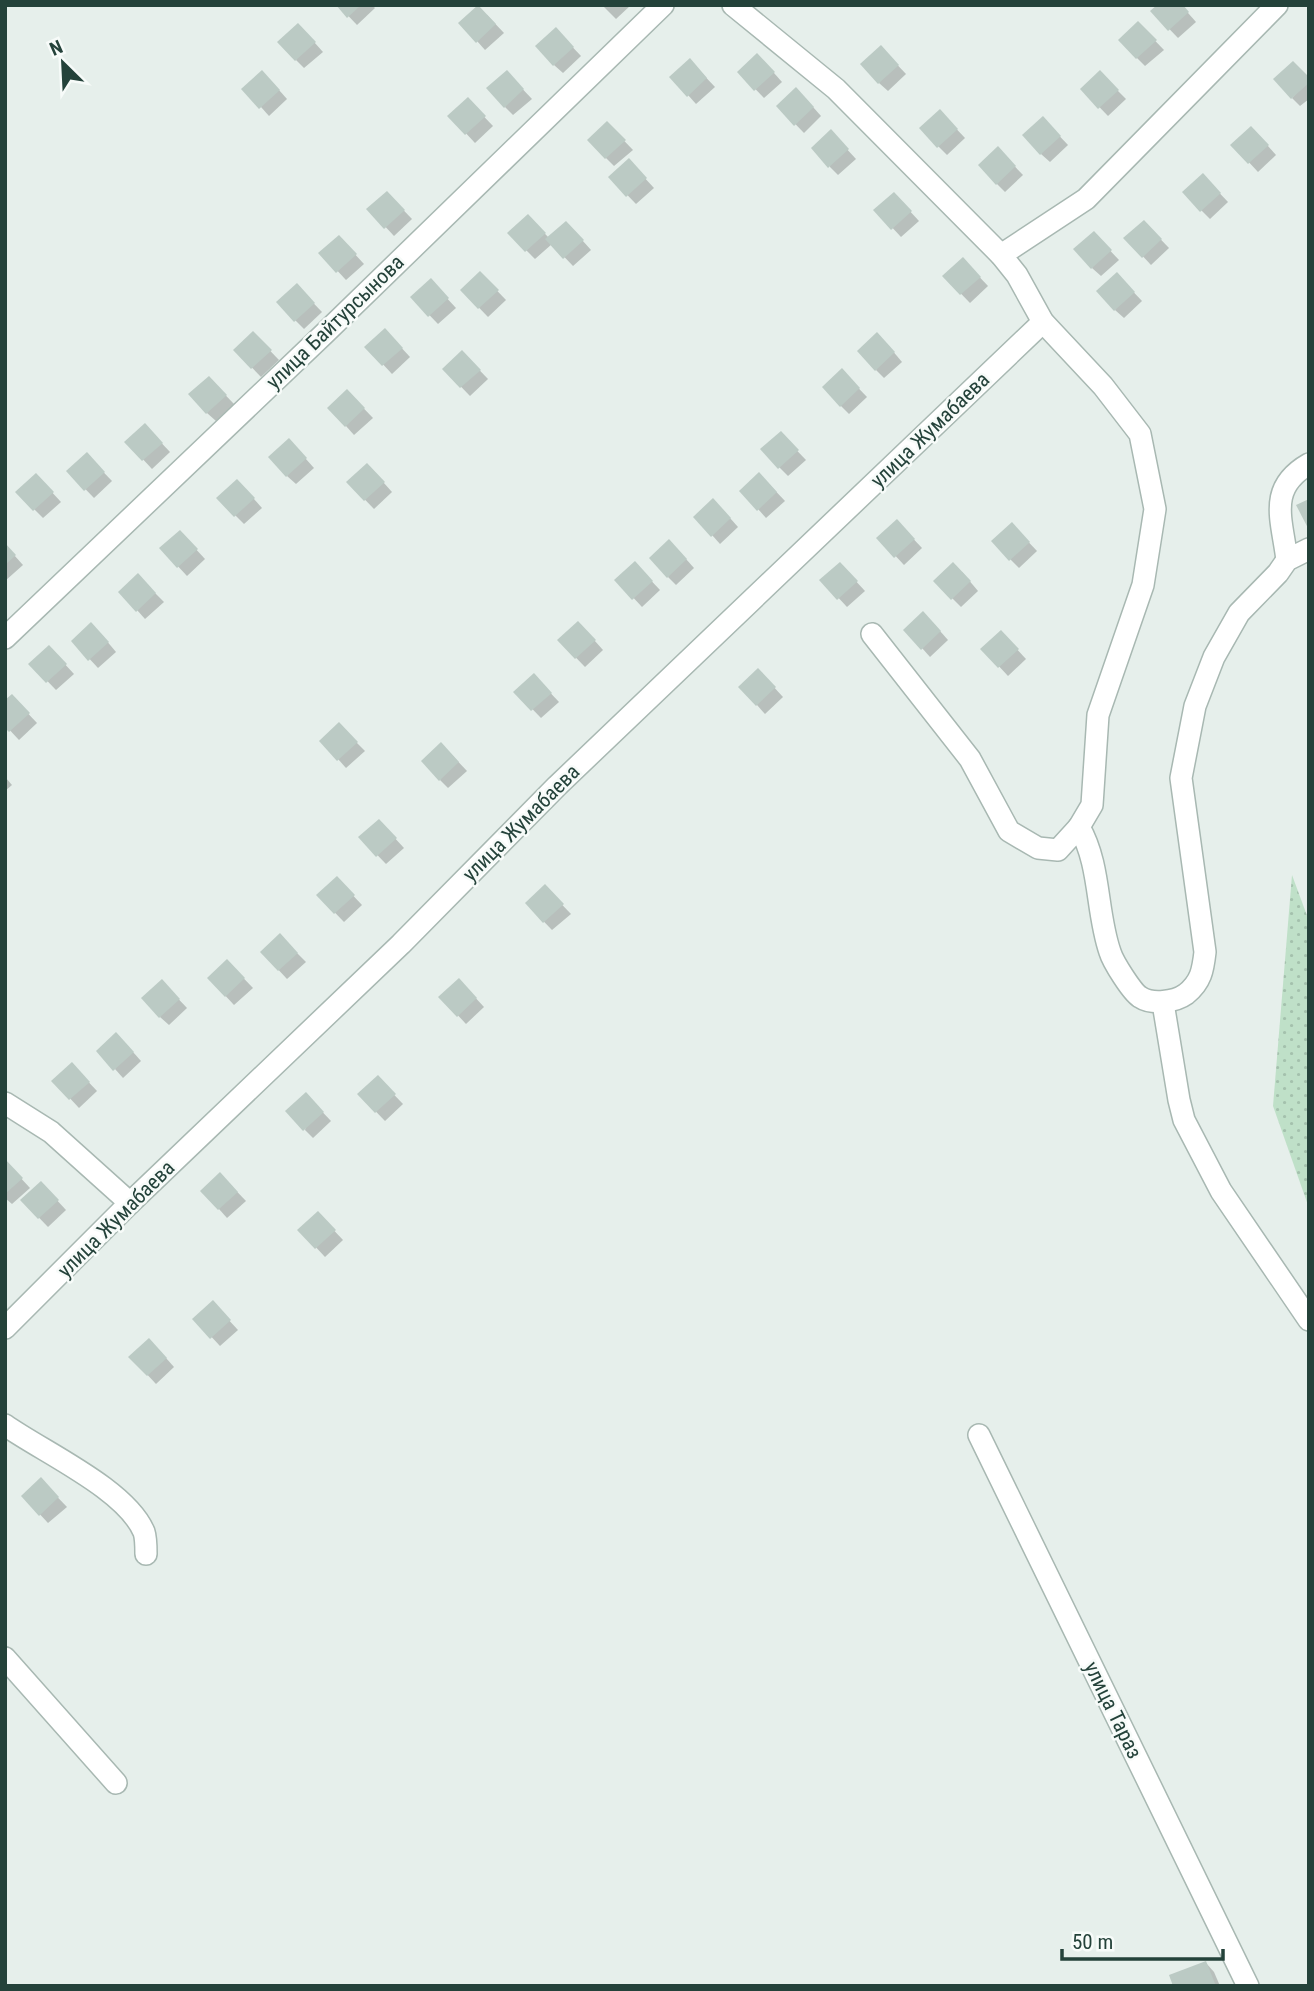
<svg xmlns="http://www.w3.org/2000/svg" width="1314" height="1991" viewBox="0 0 1314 1991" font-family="'Roboto Condensed',sans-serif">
<defs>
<pattern id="grass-dots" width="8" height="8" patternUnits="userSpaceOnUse" patternTransform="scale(1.75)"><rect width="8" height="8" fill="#bfe0c8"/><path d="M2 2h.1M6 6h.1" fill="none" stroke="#a4c1ad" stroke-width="1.8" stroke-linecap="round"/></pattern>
</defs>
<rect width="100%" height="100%" fill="#e6efeb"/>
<polygon fill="url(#grass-dots)" points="1292,875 1309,921 1309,1208 1273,1106"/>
<g fill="#0003">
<polygon points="338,5 372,5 375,8 357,25"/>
<polygon points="602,5 631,5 616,19"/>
<polygon points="1181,5 1196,22 1178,38 1153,12"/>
<polygon points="487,15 504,33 485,50 477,41"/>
<polygon points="1138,23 1164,50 1145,66 1137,58"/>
<polygon points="306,33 323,52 304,68 296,60"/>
<polygon points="564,38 581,56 563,73 554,65"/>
<polygon points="889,56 906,74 888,91 879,83"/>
<polygon points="766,64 782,82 764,98 739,72"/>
<polygon points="698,69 715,87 696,104 688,95"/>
<polygon points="1100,73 1126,99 1108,116 1082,89"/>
<polygon points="1309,79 1309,99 1300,106 1292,98"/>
<polygon points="271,81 287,99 269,116 261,107"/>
<polygon points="515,81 532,99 513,115 505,107"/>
<polygon points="805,98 821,116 804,133 778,106"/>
<polygon points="468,100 493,126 475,143 450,116"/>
<polygon points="948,120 965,138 947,155 938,146"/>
<polygon points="607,123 633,150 614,166 606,158"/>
<polygon points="1051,127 1068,145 1050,162 1041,154"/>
<polygon points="831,132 856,159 838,175 830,167"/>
<polygon points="1259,136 1276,155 1258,172 1233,145"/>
<polygon points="998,149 1023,175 1005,192 997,184"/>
<polygon points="629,161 654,188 636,204 611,178"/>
<polygon points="1211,184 1228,202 1210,219 1201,210"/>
<polygon points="387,193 412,219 394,236 369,209"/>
<polygon points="894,194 919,221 901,237 876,210"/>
<polygon points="528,216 549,238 574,231 591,250 573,266 552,244 535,259 509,233"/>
<polygon points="1144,222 1169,248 1151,265 1126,238"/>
<polygon points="339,237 364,264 346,280 321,253"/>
<polygon points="1102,242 1119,260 1101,276 1092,268"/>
<polygon points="971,268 988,286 970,303 944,276"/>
<polygon points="480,273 506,300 488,317 462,290"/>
<polygon points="431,281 456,308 438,324 412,297"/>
<polygon points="1125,283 1142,301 1124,318 1115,310"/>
<polygon points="297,286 322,312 304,329 295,320"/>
<polygon points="385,330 410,357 392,374 367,347"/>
<polygon points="253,333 279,360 261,377 235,350"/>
<polygon points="886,343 902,362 884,378 876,370"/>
<polygon points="462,352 488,379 470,396 444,369"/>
<polygon points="842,371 867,397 849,414 841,406"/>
<polygon points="209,378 234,404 216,421 207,413"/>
<polygon points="347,391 373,418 354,435 346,426"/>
<polygon points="780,433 806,460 788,476 762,450"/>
<polygon points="153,434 170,452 152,469 127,442"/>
<polygon points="297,449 314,468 296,484 287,476"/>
<polygon points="87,455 112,481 94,498 68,471"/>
<polygon points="375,473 392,492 374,509 348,482"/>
<polygon points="36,475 61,502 43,518 17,492"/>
<polygon points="768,483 785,501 766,518 758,509"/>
<polygon points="245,489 262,508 244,524 218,498"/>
<polygon points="722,509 738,527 720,544 712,535"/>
<polygon points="905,530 922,548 904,565 879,538"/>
<polygon points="180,532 205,559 187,576 162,549"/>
<polygon points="1020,533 1037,551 1019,568 1010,559"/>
<polygon points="5,545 23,565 5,581"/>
<polygon points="678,550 694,568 676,585 668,577"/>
<polygon points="840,564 865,591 847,607 822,580"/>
<polygon points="643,572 660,590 642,607 617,580"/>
<polygon points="962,572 978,591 961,607 935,581"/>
<polygon points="138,576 164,602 145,619 137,610"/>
<polygon points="932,622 948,640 930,657 922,648"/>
<polygon points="586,631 603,650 585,667 559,640"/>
<polygon points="1001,632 1026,659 1008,676 983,649"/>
<polygon points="100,633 116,652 98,668 73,641"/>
<polygon points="49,647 74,674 56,690 31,664"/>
<polygon points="758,670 783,697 765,714 757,705"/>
<polygon points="542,684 559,702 541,718 516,692"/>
<polygon points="20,705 37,723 19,740 5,725"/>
<polygon points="339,725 365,751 346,768 338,759"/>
<polygon points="450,753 467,771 448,788 440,780"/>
<polygon points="5,777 12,785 5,791"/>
<polygon points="379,821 404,848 386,864 361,838"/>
<polygon points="345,887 362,905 344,922 318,895"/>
<polygon points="545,887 571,914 552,930 527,904"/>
<polygon points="280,936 306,962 287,979 262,952"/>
<polygon points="227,961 253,988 234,1005 209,978"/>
<polygon points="459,980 484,1007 466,1024 441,997"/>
<polygon points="170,990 187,1008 169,1025 160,1017"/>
<polygon points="125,1043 141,1061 123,1078 115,1069"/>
<polygon points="80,1073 97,1091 79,1108 54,1081"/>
<polygon points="377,1077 403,1104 385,1121 359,1094"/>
<polygon points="314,1103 331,1121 313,1138 305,1130"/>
<polygon points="5,1161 30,1188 12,1204 5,1198"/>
<polygon points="220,1174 246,1201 227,1218 219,1209"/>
<polygon points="41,1183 66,1210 48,1227 22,1200"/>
<polygon points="326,1222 343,1240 325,1257 300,1230"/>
<polygon points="213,1303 238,1330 220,1346 195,1319"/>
<polygon points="158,1349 174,1367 156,1384 131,1357"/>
<polygon points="41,1480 67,1507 48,1523 23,1496"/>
<polygon points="1206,1963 1214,1972 1220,1986 1175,1986"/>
</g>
<g fill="#bbcac4">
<polygon points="336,5 361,5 347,18"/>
<polygon points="478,5 496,24 476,43 458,23"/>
<polygon points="1157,5 1183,5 1189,12 1168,31 1150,11"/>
<polygon points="1138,21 1157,40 1136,59 1118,40"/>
<polygon points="298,23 316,42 295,61 277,42"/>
<polygon points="556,27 574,47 553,66 535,46"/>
<polygon points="881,45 899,65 878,84 860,64"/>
<polygon points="757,53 775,72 754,91 737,72"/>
<polygon points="690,58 707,78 687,97 669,77"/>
<polygon points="1293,61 1309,77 1309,83 1291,99 1273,79"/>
<polygon points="262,70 280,90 259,109 241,89"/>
<polygon points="507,70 524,89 504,108 486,88"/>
<polygon points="1100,70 1119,90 1098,109 1080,89"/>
<polygon points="796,87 814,107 794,126 776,106"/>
<polygon points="468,97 486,116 465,135 447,116"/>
<polygon points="940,109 958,129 937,148 919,128"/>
<polygon points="1043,116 1061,136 1040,155 1022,135"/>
<polygon points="607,121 626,140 605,159 587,140"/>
<polygon points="1251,126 1269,145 1248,164 1230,145"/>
<polygon points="831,129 849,149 828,168 811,148"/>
<polygon points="998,146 1016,166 996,185 978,165"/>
<polygon points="629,158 647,178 626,197 608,177"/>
<polygon points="1203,173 1221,193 1200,212 1182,192"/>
<polygon points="387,191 405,210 384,229 366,209"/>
<polygon points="894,192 912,211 891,230 873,210"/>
<polygon points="528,214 546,233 525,252 507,233"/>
<polygon points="1144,220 1162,239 1142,258 1123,238"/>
<polygon points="566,221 584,240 563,259 545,239"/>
<polygon points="1094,231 1112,250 1091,269 1073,249"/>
<polygon points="339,235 357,254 336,273 318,253"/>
<polygon points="963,257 981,277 960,295 942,276"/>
<polygon points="480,271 499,290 478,309 460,290"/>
<polygon points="1117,272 1135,292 1114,311 1096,291"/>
<polygon points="431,278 449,298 428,317 410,297"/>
<polygon points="297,283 315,303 294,322 276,302"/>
<polygon points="385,328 403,348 382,366 364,347"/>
<polygon points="253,331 272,350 251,369 233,350"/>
<polygon points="877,332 895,352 875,371 857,351"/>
<polygon points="462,350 481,370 460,388 442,369"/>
<polygon points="842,368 860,388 840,407 822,387"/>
<polygon points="209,376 227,395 206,414 188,394"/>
<polygon points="347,389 365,408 345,427 327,408"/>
<polygon points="145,423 163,443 142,461 124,442"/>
<polygon points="781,431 799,450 778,469 760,449"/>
<polygon points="289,438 307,458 286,477 268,457"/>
<polygon points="87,452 105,472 84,491 66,471"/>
<polygon points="367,463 385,482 364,501 346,482"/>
<polygon points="759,472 777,492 757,511 739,491"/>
<polygon points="36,473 54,492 33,511 15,492"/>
<polygon points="237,479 255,498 234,517 216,498"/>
<polygon points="713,498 731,518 711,537 693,517"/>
<polygon points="1309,499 1309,530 1296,505"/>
<polygon points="897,519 915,539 894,558 876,538"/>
<polygon points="1012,522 1030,542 1009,561 991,541"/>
<polygon points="180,530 198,549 177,568 159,548"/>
<polygon points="669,539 687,559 667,578 649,558"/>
<polygon points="5,543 16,555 5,565"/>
<polygon points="635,561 653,581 632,600 614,580"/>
<polygon points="840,562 858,581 837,600 819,580"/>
<polygon points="953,562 971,581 951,600 933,581"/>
<polygon points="138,573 156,593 136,612 118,592"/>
<polygon points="923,611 941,631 921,650 903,630"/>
<polygon points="578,621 596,640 575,659 557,640"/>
<polygon points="91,622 109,642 88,661 71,641"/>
<polygon points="1001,630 1019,649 998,668 980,649"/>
<polygon points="49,645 67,664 46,683 28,664"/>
<polygon points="758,668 776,687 756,706 738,687"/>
<polygon points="534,673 552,693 531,711 513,692"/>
<polygon points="12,694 30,713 9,732 5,728 5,700"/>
<polygon points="339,722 358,742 337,761 319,741"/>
<polygon points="441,742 459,762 439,781 421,761"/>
<polygon points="379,819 397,838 376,857 358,837"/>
<polygon points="337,876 355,895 334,914 316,895"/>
<polygon points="545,884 564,904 543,923 525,903"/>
<polygon points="280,933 298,953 278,971 260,952"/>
<polygon points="227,959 245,978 225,997 207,978"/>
<polygon points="459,978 477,998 457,1017 438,997"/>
<polygon points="162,979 180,999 159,1018 141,998"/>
<polygon points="116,1032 134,1052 113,1071 96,1051"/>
<polygon points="72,1062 90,1082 69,1100 51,1081"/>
<polygon points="378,1075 396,1094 375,1113 357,1094"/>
<polygon points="306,1092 324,1112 303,1131 285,1111"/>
<polygon points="5,1159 23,1178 5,1194"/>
<polygon points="220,1172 238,1192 218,1210 200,1191"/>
<polygon points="41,1181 59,1200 38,1219 20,1200"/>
<polygon points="318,1211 336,1230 315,1249 297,1230"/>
<polygon points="213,1300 231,1320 210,1339 192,1319"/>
<polygon points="149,1338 167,1358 147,1376 128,1357"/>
<polygon points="41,1477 59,1497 39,1516 21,1496"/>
<polygon points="1206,1961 1216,1986 1173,1986 1169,1975"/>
</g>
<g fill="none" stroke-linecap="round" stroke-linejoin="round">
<defs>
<g id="minor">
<polyline points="733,5 836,89 1001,255 1017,275 1043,322 1103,386 1140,434 1155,509 1143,585 1098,715 1092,805 1079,827 1058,850 1038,848 1009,831 970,759 872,634"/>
<polyline points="1001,255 1086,199 1277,5"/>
<path d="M1287,560C1282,519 1267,488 1309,464"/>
<polyline points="5,638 324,334 663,5"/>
<path d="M1079,827C1101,865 1096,912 1110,952C1113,962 1132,992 1140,997C1152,1005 1175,1002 1186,994C1201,982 1203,970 1205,952L1181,778L1195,706L1214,657L1239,613L1278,573L1287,560L1309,549"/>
<polyline points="1163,1003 1179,1100 1184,1120 1221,1191 1309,1320"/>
<polyline points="5,1103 51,1132 130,1203"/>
<polyline points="5,1328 130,1203 401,944 557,786 1043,322"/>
<path d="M5,1425C43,1452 126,1489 144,1532C146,1538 146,1547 146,1554"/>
<polyline points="979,1435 1248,1986"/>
<polyline points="5,1658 116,1783"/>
</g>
</defs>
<use href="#minor" stroke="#a8b8b2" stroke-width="24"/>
<use href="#minor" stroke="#fff" stroke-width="21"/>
</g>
<g text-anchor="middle" stroke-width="5" stroke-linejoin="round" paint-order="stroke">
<g font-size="21" fill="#24423a" stroke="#f7fbf9">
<text transform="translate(335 322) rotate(-44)" y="7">улица Байтурсынова</text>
<text transform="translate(930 430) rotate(-44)" y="7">улица Жумабаева</text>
<text transform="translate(521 823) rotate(-45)" y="7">улица Жумабаева</text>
<text transform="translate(116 1219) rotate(-45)" y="7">улица Жумабаева</text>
<text transform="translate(1113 1710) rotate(64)" y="7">улица Тараз</text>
</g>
</g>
<rect width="1314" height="1991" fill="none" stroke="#24423a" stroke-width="14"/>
<g transform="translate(63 63) rotate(336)" stroke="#f7fbf9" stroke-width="5" paint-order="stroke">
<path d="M0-5L12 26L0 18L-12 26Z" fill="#24423a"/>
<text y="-10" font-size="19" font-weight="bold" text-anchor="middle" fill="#24423a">N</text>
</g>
<path d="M1062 1949v10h161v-10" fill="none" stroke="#24423a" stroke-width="3.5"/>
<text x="1072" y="1949" font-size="21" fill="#24423a" stroke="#f7fbf9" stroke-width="5" paint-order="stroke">50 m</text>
</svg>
